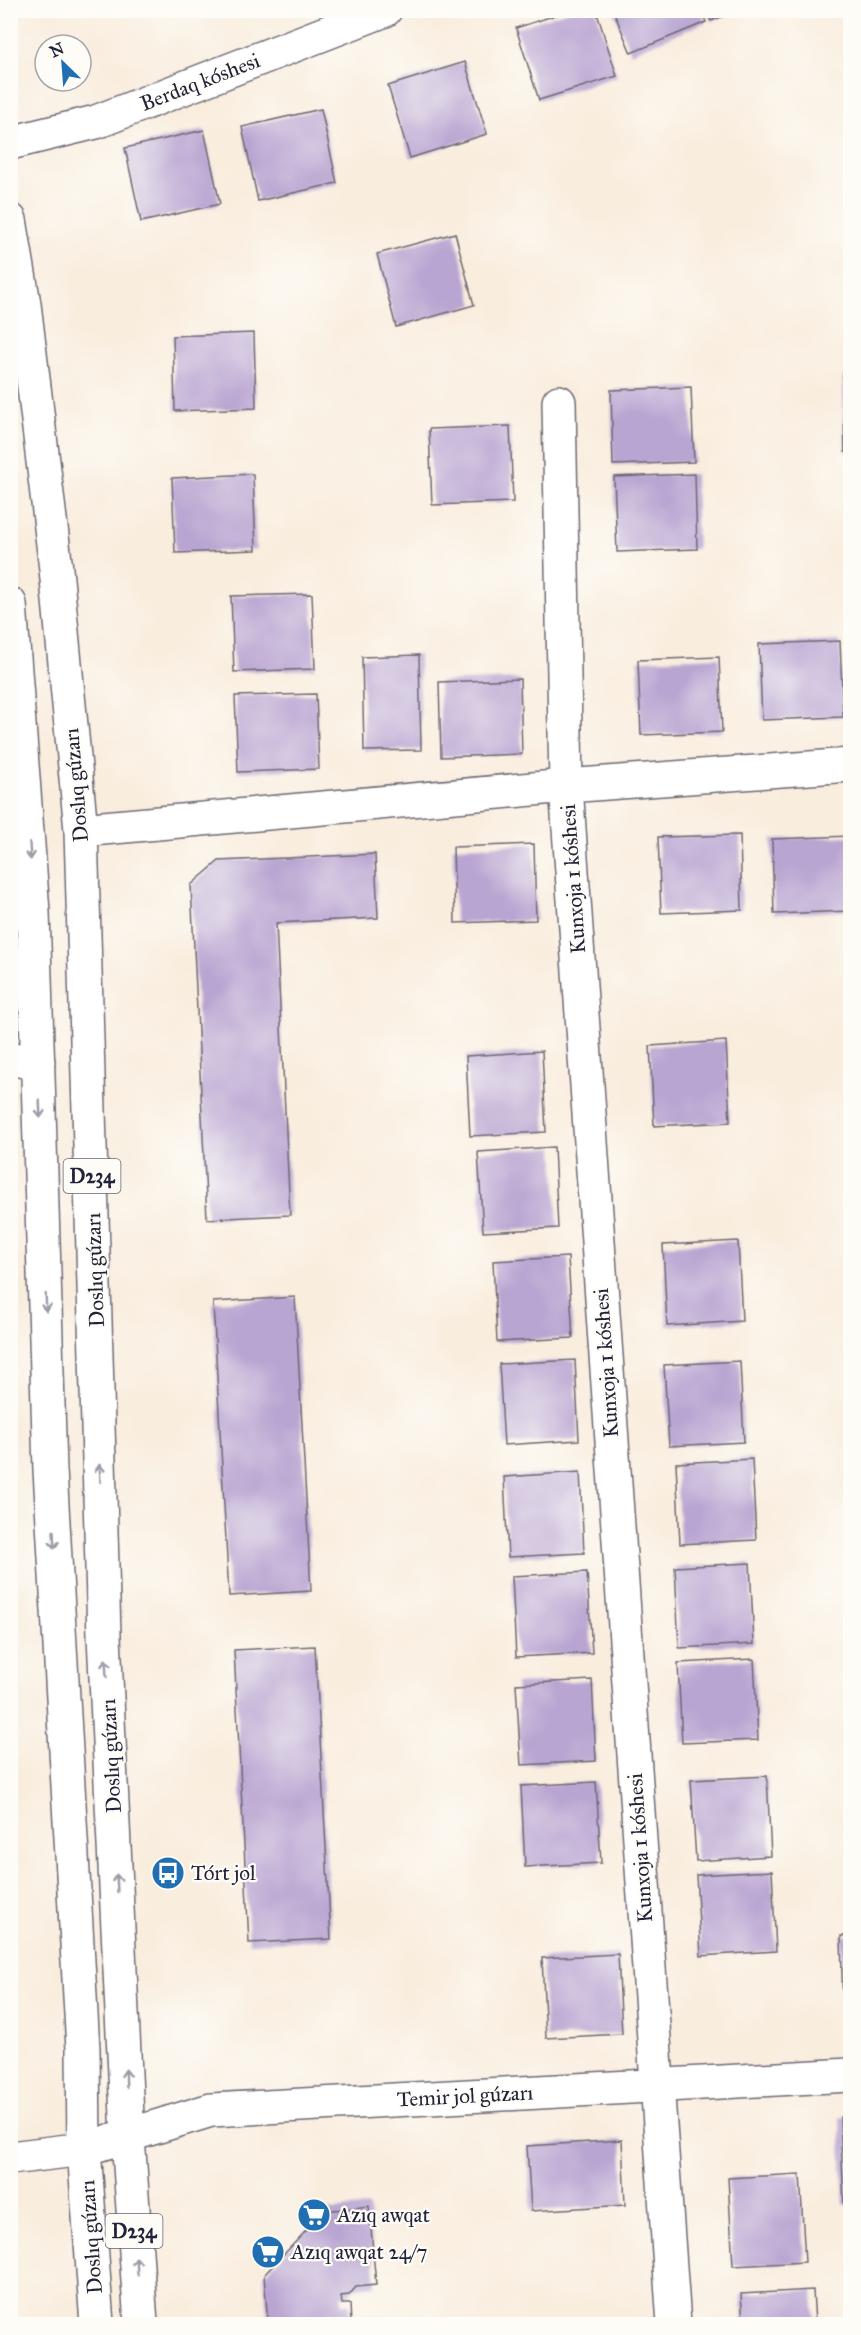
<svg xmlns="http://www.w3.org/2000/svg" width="861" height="2335" viewBox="0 0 861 2335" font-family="'IM FELL Great Primer',serif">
<rect width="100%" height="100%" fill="#fdfcf7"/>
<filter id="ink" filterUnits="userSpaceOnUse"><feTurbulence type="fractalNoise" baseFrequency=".0167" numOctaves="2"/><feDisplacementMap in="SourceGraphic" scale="12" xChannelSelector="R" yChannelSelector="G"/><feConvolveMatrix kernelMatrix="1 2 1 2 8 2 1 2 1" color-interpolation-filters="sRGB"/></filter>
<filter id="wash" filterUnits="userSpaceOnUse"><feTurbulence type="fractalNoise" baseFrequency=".008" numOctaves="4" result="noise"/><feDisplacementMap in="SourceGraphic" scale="24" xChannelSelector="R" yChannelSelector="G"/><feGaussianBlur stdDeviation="1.35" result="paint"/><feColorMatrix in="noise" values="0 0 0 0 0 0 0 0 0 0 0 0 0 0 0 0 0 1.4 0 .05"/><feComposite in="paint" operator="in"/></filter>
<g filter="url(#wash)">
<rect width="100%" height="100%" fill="#f9edde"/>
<g id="blocks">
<g fill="#b9a5d2">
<polygon points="571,10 596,10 617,76 539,100 516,28"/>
<polygon points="613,10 701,10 706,22 631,53"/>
<polygon points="706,10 737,10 737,11 711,21"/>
<polygon points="465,62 487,134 410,158 388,86"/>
<polygon points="321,109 337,183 258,201 242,127"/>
<polygon points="204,130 220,204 141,222 125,148"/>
<polygon points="455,233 474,305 396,327 377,254"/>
<polygon points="254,333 256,408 175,411 173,336"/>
<polygon points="843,376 850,376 850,452 845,452"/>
<polygon points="691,387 694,462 613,465 611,390"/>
<polygon points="510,426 513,502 432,505 429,429"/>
<polygon points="253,474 256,550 175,553 172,478"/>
<polygon points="695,474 697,549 617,552 614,477"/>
<polygon points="312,594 315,669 234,672 231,596"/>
<polygon points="840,641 843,717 762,720 759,644"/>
<polygon points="419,655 421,750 364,751 362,657"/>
<polygon points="719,657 722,732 641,735 638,660"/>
<polygon points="520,679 522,754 441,757 439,682"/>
<polygon points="316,694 319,769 238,772 235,696"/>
<polygon points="740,835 742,910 661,913 658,837"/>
<polygon points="850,836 850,911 774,914 772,839"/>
<polygon points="534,844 536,920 455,923 453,847"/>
<polygon points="375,854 378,918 276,923 290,1215 207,1219 191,885 219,861"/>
<polygon points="726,1041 730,1122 654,1126 650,1046"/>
<polygon points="542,1051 546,1132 470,1136 466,1056"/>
<polygon points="554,1147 558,1228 483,1232 478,1152"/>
<polygon points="738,1241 742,1321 667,1326 663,1245"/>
<polygon points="568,1257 573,1338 497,1342 493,1261"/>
<polygon points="295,1297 311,1591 229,1596 213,1302"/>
<polygon points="575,1360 579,1440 504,1445 499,1364"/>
<polygon points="740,1361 744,1442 669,1446 664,1365"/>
<polygon points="752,1459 756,1540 680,1544 676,1463"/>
<polygon points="580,1472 584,1553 508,1557 504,1477"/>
<polygon points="750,1563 754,1644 679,1648 675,1567"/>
<polygon points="587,1572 592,1653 516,1657 512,1576"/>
<polygon points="315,1646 331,1939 249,1943 234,1650"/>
<polygon points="754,1659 758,1740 682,1743 678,1663"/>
<polygon points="592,1680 596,1761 521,1765 516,1684"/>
<polygon points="767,1776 771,1856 696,1861 691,1780"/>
<polygon points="596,1782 601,1863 525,1867 521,1786"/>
<polygon points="772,1871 776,1951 701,1956 696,1875"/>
<polygon points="850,1935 850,2011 843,2011 841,1936"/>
<polygon points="618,1954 622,2034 546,2038 542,1958"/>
<polygon points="850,2116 850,2204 844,2205 840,2117"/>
<polygon points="622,2140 625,2205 531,2211 527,2146"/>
<polygon points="800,2174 805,2262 733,2266 728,2178"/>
<polygon points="369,2206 376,2285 356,2287 349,2295 341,2296 342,2304 350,2304 351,2324 268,2324 264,2275 325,2211"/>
<polygon points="813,2290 815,2324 743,2324 741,2294"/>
</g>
</g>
</g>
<g filter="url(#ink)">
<use href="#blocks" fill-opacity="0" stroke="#6d6974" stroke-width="1.5"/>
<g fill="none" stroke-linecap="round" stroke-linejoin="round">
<defs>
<g id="minor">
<polyline points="10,143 96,122 385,10"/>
<polyline points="559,402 566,786 674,2324"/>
<polyline points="81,830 566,786 850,765"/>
<polyline points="10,1059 38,1062"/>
<polyline points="10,2158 84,2149 211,2110 850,2075"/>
</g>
<g id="major">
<polyline points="10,220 24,304 56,569 81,830 104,1636 128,2137 141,2324"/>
<polyline points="10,604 33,912 50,1470 83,2049 84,2149 97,2324"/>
</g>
</defs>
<use href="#minor" stroke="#6d6974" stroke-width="36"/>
<use href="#major" stroke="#6d6974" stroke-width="36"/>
<use href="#minor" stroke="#fff" stroke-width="33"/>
<use href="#major" stroke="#fff" stroke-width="33"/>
</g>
<defs><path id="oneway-shaft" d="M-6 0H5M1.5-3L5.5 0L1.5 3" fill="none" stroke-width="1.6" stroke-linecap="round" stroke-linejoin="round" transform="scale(1.5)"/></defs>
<g stroke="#9c9ca7">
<use href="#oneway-shaft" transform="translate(30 851) rotate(86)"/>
<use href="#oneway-shaft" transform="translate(40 1109) rotate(88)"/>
<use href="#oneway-shaft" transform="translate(46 1303) rotate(88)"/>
<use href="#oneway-shaft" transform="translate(100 1473) rotate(-92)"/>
<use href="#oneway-shaft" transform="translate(54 1540) rotate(87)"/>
<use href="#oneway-shaft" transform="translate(106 1668) rotate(-93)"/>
<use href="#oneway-shaft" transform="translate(117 1883) rotate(-93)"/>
<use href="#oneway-shaft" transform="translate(126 2078) rotate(-92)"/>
<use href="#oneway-shaft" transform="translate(137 2266) rotate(-94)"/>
</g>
</g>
<defs>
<symbol id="bus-disc" viewBox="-11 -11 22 22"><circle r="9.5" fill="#1f6fb2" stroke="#fdfcf7"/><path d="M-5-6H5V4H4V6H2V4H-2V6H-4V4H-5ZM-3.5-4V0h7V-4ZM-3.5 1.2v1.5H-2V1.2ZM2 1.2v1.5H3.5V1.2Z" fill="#fff"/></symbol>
<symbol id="supermarket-disc" viewBox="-11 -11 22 22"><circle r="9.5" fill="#1f6fb2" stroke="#fdfcf7"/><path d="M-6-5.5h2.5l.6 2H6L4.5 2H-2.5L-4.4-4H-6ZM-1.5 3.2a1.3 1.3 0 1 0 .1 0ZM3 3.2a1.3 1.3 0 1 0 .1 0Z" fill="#fff"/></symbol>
</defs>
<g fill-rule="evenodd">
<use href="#bus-disc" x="149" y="1854" width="38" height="38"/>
<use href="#supermarket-disc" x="295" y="2196" width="38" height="38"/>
<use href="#supermarket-disc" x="249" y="2233" width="38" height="38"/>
</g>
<g text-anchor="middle" stroke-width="4.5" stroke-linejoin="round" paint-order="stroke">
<g fill="#fdfcf7" stroke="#646373" stroke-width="1.5">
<rect x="63.5" y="1159" width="57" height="34" rx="4.5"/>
<rect x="105.5" y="2214" width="57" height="34" rx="4.5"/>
</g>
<g font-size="20" font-weight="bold" fill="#22223b">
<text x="92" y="1183">D234</text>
<text x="134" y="2238">D234</text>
</g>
<g font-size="21" fill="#22223b" stroke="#fdfcf7">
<text transform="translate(200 82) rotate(-21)" y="7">Berdaq kóshesi</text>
<text transform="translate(76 785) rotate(-95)" y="7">Doslıq gúzarı</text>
<text transform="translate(573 879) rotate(-94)" y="7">Kunxoja 1 kóshesi</text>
<text transform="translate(95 1270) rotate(-92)" y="7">Doslıq gúzarı</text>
<text transform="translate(606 1363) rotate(-94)" y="7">Kunxoja 1 kóshesi</text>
<text transform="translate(111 1756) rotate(-93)" y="7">Doslıq gúzarı</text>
<text transform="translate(640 1848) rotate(-94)" y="7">Kunxoja 1 kóshesi</text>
<text transform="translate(465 2096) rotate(-3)" y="7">Temir jol gúzarı</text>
<text transform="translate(91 2237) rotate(-94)" y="7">Doslıq gúzarı</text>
</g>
<g font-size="21" fill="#22223b" stroke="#fdfcf7" text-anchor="start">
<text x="191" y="1880">Tórt jol</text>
<text x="337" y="2222">Azıq awqat</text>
<text x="291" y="2259">Azıq awqat 24/7</text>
</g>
</g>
<rect width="861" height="2335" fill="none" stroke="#fdfcf7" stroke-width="36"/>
<g transform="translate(63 63) rotate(335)"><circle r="28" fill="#fdfcf7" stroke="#a5a5ac" stroke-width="1.5"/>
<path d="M0-4.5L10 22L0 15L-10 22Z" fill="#1f6fb2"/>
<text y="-9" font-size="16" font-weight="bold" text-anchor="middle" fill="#22223b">N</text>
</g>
</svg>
